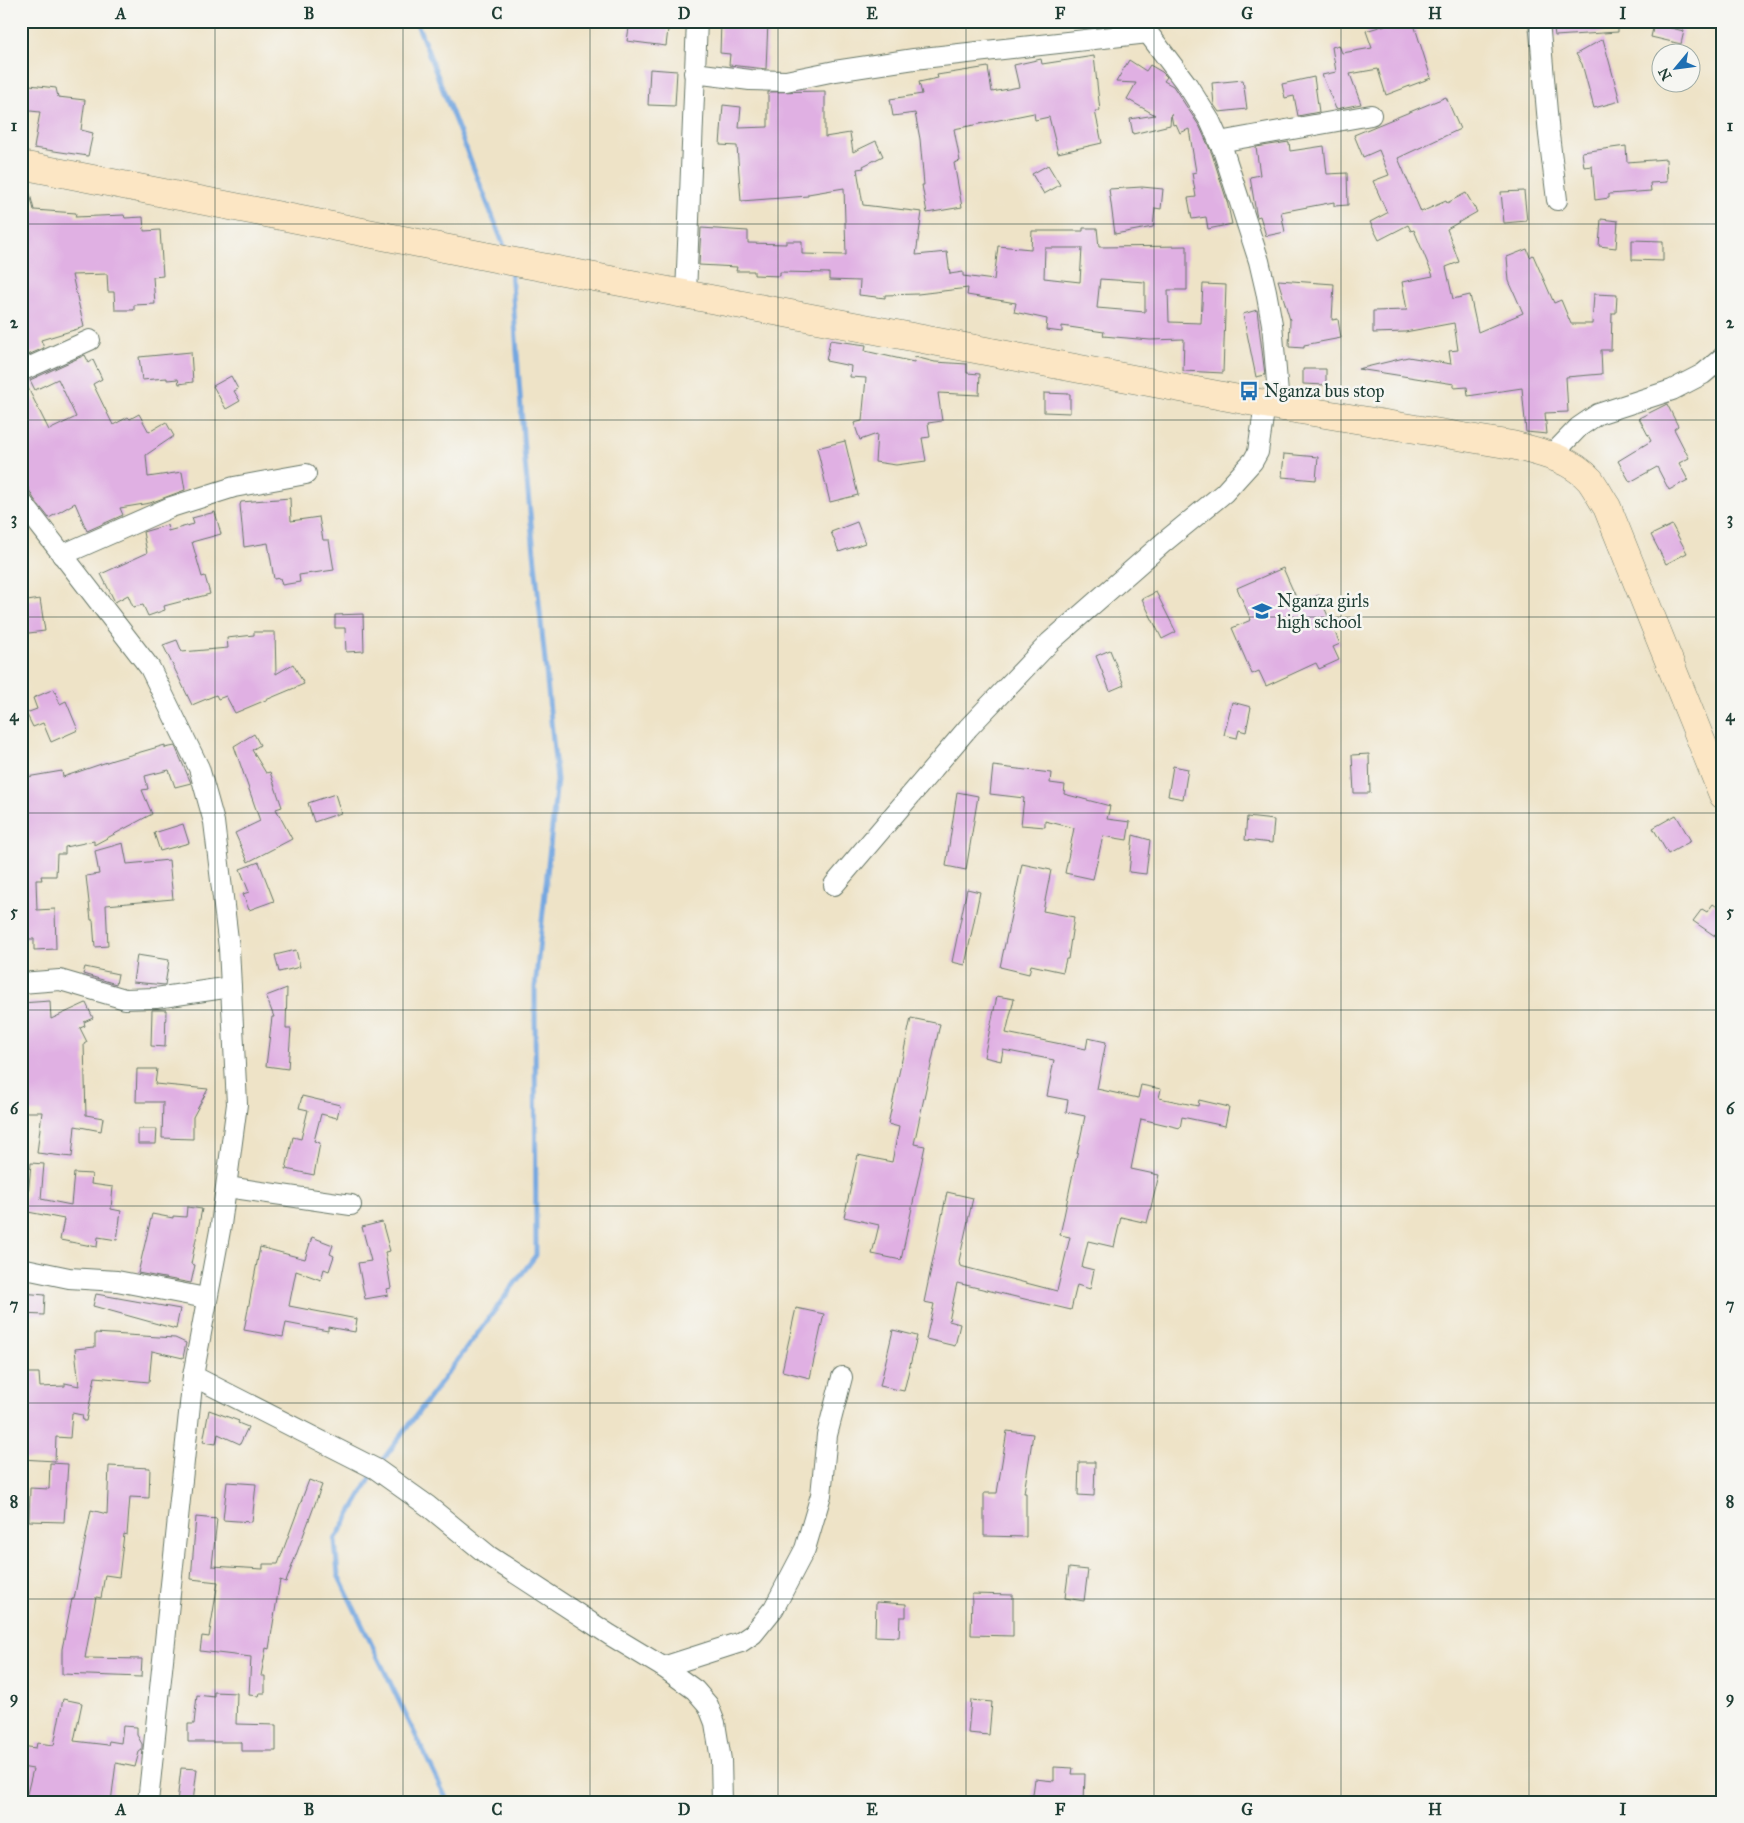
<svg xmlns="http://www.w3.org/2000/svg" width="1744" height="1823" viewBox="0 0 1744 1823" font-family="'IM FELL Great Primer',serif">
<rect width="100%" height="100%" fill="#f6f6f2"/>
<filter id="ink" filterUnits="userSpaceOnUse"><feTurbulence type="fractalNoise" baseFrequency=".02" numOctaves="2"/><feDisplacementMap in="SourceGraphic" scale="10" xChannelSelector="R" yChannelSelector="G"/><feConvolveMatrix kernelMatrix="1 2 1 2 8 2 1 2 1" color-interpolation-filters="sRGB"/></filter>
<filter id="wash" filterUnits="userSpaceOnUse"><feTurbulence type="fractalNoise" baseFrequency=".0096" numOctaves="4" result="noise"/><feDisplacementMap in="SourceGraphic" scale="20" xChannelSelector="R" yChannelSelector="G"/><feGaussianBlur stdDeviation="1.12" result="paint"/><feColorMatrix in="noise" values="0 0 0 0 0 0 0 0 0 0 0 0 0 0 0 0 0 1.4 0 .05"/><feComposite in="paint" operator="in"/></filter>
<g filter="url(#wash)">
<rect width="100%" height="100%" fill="#eee3c7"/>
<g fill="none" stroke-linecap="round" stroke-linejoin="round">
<g stroke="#75a7e0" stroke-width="5">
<polyline points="416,21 506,251"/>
<polyline points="379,1465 536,1255 535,987 557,780 525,463 511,269"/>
<polyline points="374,1472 335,1540 338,1575 448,1802"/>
</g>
</g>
<g id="blocks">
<g fill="#e0b0e3" fill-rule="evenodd">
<polygon points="630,21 669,21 666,46 627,41"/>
<polygon points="721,21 768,21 766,69 729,65 730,54 720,53"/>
<polygon points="1398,21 1413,21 1431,78 1386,95 1378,69 1350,74 1361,104 1336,109 1322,75 1336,72 1332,47 1339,45 1342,53 1372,48 1366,31"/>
<polygon points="1553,21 1618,21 1618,32 1555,36"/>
<polygon points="1654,24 1684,31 1681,44 1651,37"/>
<polygon points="1603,39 1620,101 1594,108 1582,64 1576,54"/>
<polygon points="1094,56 1100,111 1095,111 1102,143 1058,153 1049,117 1035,120 1034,113 954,129 960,161 954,163 962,207 927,213 922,185 924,185 920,139 915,113 893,116 890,99 922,94 919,82 938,78 937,75 988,67 992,92 1019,87 1014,65 1041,59 1042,64"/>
<polygon points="1129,60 1146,71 1150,65 1162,72 1167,77 1164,81 1173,86 1200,127 1212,154 1227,201 1232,224 1208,229 1206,217 1192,219 1188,198 1196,197 1192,173 1196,172 1189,129 1180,133 1176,124 1173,125 1171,114 1170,125 1133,134 1130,119 1155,115 1127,99 1136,83 1116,82"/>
<polygon points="650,69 677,71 675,106 648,105"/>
<polygon points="1314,77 1319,112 1298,116 1294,96 1285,98 1282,84"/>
<polygon points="1243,80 1247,109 1219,112 1214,105 1212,83"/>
<polygon points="21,84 56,88 58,97 85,100 81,130 93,133 88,156 34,148 40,112 21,110"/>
<path d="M825,91V137L850,133L853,152L876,141L883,156L863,166L864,168L857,169L863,205L922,212L916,255L947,252L950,274L963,272V276L994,280L998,246L1031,249L1032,231H1083V228H1097L1099,247L1187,246V290H1168L1169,322L1201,323L1203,284L1226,285L1223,373L1183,371L1184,339L1150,340L1103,336L1104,332L1062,326V332L1046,330L1047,319L1014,312L1016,303L967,295L968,288L918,294L885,295V298L859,295L860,281L829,280V273L780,272V276L754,275V271H736L737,267L699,265L701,228L748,231V243L786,244V241H802V254L846,255L844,188L808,194V196L741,201L737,146L720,145L723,105L741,107L739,128L768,127V92ZM1045,248H1082L1080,282L1044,278ZM1100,279L1145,282V312L1097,308Z"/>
<polygon points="1446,97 1460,129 1398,158 1421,212 1446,201 1447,203 1466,193 1477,212 1447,229 1459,262 1446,267 1453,299 1470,295 1478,332 1523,313 1509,281 1507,257 1527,249 1530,257 1533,255 1554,303 1561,300 1571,324 1592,324 1594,294 1617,295 1616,313 1612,313 1611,350 1601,350 1602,374 1566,377 1568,412 1545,413 1547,434 1526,432 1522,388 1468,396 1467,387 1454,388 1454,384 1358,369 1408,357 1451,364 1449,351 1458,350 1454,323 1405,332 1373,333 1373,311 1407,310 1402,282 1433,276 1414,230 1411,231 1408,225 1379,240 1370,222 1387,213 1373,181 1389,175 1379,150 1363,157 1354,135"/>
<polygon points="1289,142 1290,151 1324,146 1327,174 1347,173 1348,205 1334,206 1334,202 1281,212 1285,232 1266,236 1260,216 1257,217 1256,213 1250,177 1260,175 1256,147"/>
<polygon points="1626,146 1627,162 1666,159 1667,182 1650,183 1651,191 1609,194 1609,198 1595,200 1592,166 1584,167 1582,152"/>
<polygon points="1048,165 1060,185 1044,194 1032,174"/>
<polygon points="21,181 27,182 34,210 76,213 75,217 124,215 125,218 143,217 144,231 160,230 163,276 153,277 155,304 134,305 134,310 115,310 114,292 108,292 107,274 72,275 84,327 41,340 44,348 21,358"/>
<polygon points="1142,187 1163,189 1161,209 1155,208 1153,227 1115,234 1109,189"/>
<polygon points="1524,191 1527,221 1504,223 1501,192"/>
<polygon points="1601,219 1618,221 1616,248 1599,246"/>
<polygon points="1632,240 1663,241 1663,261 1632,260"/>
<polygon points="1278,280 1334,284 1332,320 1338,319 1341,338 1304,345 1304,348 1289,347 1290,320"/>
<polygon points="1257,310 1265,375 1256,377 1243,314"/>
<polygon points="830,340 866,345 865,351 914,362 915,357 935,362 967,364 967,373 980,374 979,395 938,393 942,421 928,423 930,437 922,438 926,461 896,465 875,462 877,434 860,440 854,423 862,421 866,378 850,377 851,366 826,361"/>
<polygon points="191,352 193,382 179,384 178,379 167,380 167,378 142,380 139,357"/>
<polygon points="85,355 89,363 93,360 102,379 93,384 113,425 128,417 130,419 139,414 149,432 166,422 174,436 146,455 148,477 182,472 185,490 150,503 120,508 123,515 87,531 75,503 49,518 34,499 21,475 21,383 25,382 49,430 76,417 58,379 35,390 30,380"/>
<polygon points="1303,369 1326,369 1326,385 1303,384"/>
<polygon points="231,376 238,389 234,391 240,401 226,409 213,386"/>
<polygon points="1044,393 1070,394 1070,413 1044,412"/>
<polygon points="1667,404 1678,426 1674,429 1689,458 1679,463 1688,480 1669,490 1657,467 1630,482 1618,461 1651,441 1639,418"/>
<polygon points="845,441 858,495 830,502 817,448"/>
<polygon points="1284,454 1318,457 1316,480 1282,477"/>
<polygon points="290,498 291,521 319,517 323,540 329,540 334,570 299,575 300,582 282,585 280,578 274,579 268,543 244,547 240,505 241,502"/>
<polygon points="215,512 221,534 192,542 202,577 205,576 210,594 164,606 165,610 148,616 143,605 133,607 128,595 115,602 101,574 147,553 143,532 167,525 168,531 194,524 192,518"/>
<polygon points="857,522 865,543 839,552 831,532"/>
<polygon points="1672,525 1687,553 1666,564 1651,535"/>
<polygon points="1283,568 1299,604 1319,595 1340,644 1333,647 1339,660 1319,669 1316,663 1266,686 1259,671 1252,674 1232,628 1251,620 1237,588"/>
<polygon points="1156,592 1176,632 1162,639 1142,599"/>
<polygon points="40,599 45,631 21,634 21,602"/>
<polygon points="363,614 364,651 346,652 345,628 335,628 335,615"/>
<polygon points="254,632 275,632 276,674 293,664 304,684 235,713 226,696 218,699 216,695 192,705 163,645 177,640 182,652 228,648 227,638 254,635"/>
<polygon points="1110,650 1124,685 1110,691 1096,656"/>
<polygon points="54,689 60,704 66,701 78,730 51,742 43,723 33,727 26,713 37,709 33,698"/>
<polygon points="1232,702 1251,707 1246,732 1239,730 1237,738 1224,735"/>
<polygon points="254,734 260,745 252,750 266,773 270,772 282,807 276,809 292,839 248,862 235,833 260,821 234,746"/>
<polygon points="165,745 165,748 175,746 191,783 175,787 169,770 145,776 148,789 142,790 152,814 94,845 94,841 65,847 65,854 57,854 56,876 41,876 42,880 36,880 37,910 55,909 56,949 34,950 34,939 23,939 24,925 22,859 23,829 27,829 28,796 21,797 21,778 62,771 63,777 113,760"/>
<polygon points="1369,754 1370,793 1354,793 1352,755"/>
<polygon points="993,766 1051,773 1050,783 1065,785 1064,794 1110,806 1107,819 1130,822 1127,840 1103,836 1093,879 1065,873 1074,828 1045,821 1045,827 1021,825 1024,798 990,794"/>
<polygon points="1173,766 1188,769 1183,799 1168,796"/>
<polygon points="957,792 978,796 966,870 946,866"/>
<polygon points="335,794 341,813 314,822 308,803"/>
<polygon points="1676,815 1691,841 1668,854 1653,828"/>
<polygon points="1247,817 1274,820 1272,843 1245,840"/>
<polygon points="183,824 189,843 160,851 154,833"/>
<polygon points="1133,835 1150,840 1146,874 1129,872"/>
<polygon points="123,843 127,864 169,860 173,899 106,905 108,946 95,947 93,920 91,920 86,876 99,874 95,851"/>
<polygon points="259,862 274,901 249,910 243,894 249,892 240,869"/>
<polygon points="1022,864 1051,870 1043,911 1074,917 1068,959 1066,959 1063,972 1031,965 1029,974 1000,967"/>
<polygon points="967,889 980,892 965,965 952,962"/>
<polygon points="1713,904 1723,911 1723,924 1715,936 1693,921 1702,909 1707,912"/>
<polygon points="296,950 300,967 279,972 275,955"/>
<polygon points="137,955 169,960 165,985 133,982"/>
<polygon points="85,967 118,974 116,984 83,974"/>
<polygon points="287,988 286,1029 291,1029 288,1069 266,1066 272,1017 274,1017 266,996"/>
<polygon points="997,996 1014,999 1006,1033 1086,1049 1088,1038 1106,1042 1097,1089 1138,1098 1141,1085 1161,1089 1159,1098 1198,1106 1199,1100 1229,1107 1225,1126 1182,1117 1180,1128 1141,1119 1131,1169 1159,1175 1147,1223 1121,1217 1114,1247 1088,1241 1082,1267 1094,1270 1090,1289 1077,1285 1071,1310 957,1283 949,1321 960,1324 955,1346 926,1339 934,1304 924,1302 947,1192 973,1198 959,1261 960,1266 1057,1291 1070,1237 1060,1235 1085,1116 1066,1112 1068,1100 1047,1096 1054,1060 1003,1050 1001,1061 984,1057"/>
<polygon points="50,1001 51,1019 86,1003 93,1018 84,1022 85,1026 80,1028 87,1042 84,1044 86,1115 103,1118 101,1131 75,1126 72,1157 37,1153 42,1112 21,1112 21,1062 28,1062 24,1020 21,1020 21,1003"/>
<polygon points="152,1010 166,1010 165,1047 151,1046"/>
<polygon points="911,1018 940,1024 914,1144 925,1146 901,1260 872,1254 879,1225 844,1217 858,1155 892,1162 899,1127 888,1124"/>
<polygon points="137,1069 157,1069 155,1084 208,1089 193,1117 193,1139 162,1138 163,1102 136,1102"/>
<polygon points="302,1096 340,1105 337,1118 321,1114 314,1141 320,1143 314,1175 286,1169 293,1137 301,1139 308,1110 299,1108"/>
<polygon points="138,1129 157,1129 156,1144 138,1144"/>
<polygon points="31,1163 44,1164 41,1199 71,1205 74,1173 92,1174 91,1184 113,1187 111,1209 121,1211 117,1240 98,1237 97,1247 60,1240 64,1219 23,1211 26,1196 28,1197"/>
<polygon points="187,1207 202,1209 191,1264 195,1265 191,1283 138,1273 152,1214 173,1218 173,1216 186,1217"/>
<polygon points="382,1222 390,1251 385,1252 391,1288 387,1289 388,1295 365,1299 358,1263 371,1261 362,1227"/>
<polygon points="312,1237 333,1245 330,1254 334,1256 329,1271 324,1269 321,1280 296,1271 289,1306 357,1319 355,1332 328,1327 328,1331 286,1323 283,1337 244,1330 260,1247 305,1259"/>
<polygon points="22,1293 45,1295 44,1315 21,1314"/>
<polygon points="96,1294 180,1309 176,1329 93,1306"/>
<polygon points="796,1308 824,1314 810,1378 782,1371"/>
<polygon points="893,1330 917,1336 904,1391 880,1386"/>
<polygon points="95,1333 175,1338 186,1343 183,1358 152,1351 149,1382 95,1377 86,1421 83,1421 82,1415 72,1413 70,1438 56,1437 55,1461 21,1459 21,1373 39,1373 40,1387 65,1386 65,1383 79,1386 75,1349 95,1347"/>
<polygon points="209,1410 239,1421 238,1423 248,1427 240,1444 218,1434 216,1444 203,1442"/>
<polygon points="1007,1431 1033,1434 1024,1493 1026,1493 1026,1537 984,1536 984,1493 997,1493"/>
<polygon points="1079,1462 1095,1462 1094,1496 1078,1495"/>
<polygon points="50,1463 68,1464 64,1522 29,1521 30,1488 49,1489"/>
<polygon points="109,1466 150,1468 149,1498 130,1497 127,1535 124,1534 119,1577 105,1575 101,1598 96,1597 85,1658 142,1659 141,1677 62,1674 62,1649 72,1599 74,1599 91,1510 107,1514"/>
<polygon points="309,1480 322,1485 286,1582 280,1580 269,1649 266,1648 261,1676 265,1676 265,1693 259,1693 258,1696 249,1695 251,1657 200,1651 202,1636 209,1637 218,1582 191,1579 196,1517 217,1519 212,1566 263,1569 263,1564 278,1564"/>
<polygon points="227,1482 256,1484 252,1522 223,1520"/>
<polygon points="1069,1568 1088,1570 1084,1601 1065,1598"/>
<polygon points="972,1594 1013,1595 1013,1636 971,1635"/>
<polygon points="876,1602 906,1604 906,1617 900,1617 899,1637 875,1636"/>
<polygon points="214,1692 237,1693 236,1724 276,1725 276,1751 241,1751 241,1742 188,1742 188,1724 194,1724 197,1695 214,1697"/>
<polygon points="63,1699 82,1703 74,1741 108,1745 109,1741 121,1743 123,1726 137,1727 137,1735 142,1744 142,1750 139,1752 135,1767 116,1763 111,1802 25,1802 33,1769 21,1767 21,1746 36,1748 37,1743 54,1745"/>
<polygon points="971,1700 992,1702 989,1735 968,1733"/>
<polygon points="1054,1767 1073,1768 1072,1774 1085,1774 1084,1802 1032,1802 1035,1779 1054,1781"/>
<polygon points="181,1768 197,1769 193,1802 177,1802"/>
</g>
</g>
</g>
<g filter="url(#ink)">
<use href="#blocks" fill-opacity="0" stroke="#677767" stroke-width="1"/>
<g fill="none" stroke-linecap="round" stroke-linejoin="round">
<defs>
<g id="minor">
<polyline points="1145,21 1148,33 1188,86 1210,121 1223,150 1259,261 1266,291 1272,324 1279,405"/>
<polyline points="1539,21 1549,135 1557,200"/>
<polyline points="694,73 750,80 786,81 835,71 914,59 1148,33"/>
<polyline points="1219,142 1371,115"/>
<polyline points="686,294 697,21"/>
<polyline points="21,371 90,340"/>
<polyline points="1551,456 1579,427 1598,414 1672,390 1703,374 1723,357"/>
<polyline points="21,501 150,668 199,768 214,822 229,948 237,1104 221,1225 193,1376 148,1802"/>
<polyline points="62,555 171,507 234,487 306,474"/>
<polyline points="834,885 968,728 1050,642 1163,543 1224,493 1253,461 1258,452 1265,404"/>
<polyline points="21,983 60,980 125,999 156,998 231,987"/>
<polyline points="227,1187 351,1205"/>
<polyline points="21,1268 69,1278 117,1281 206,1298"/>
<polyline points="193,1376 376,1469 428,1506 489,1556 610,1635 663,1667 695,1690 708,1705 715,1723 721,1760 722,1802"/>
<polyline points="663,1667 741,1642 753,1634 774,1608 805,1549 821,1495 827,1435 842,1377"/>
</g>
<path id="secondary" d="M21,165L510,261L1265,404L1512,445C1539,452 1570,458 1590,480C1596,488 1601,498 1607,507L1723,795"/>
</defs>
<use href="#minor" stroke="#677767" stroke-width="22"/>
<use href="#secondary" stroke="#677767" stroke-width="29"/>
<use href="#minor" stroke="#fff" stroke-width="20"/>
<use href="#secondary" stroke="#fce6c4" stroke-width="28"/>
</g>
</g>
<path fill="none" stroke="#1f3d34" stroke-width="1" stroke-opacity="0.55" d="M215,21V1802M403,21V1802M590,21V1802M778,21V1802M966,21V1802M1154,21V1802M1341,21V1802M1529,21V1802M21,224H1723M21,420H1723M21,617H1723M21,813H1723M21,1010H1723M21,1206H1723M21,1403H1723M21,1599H1723"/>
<defs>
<symbol id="bus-bare" viewBox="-9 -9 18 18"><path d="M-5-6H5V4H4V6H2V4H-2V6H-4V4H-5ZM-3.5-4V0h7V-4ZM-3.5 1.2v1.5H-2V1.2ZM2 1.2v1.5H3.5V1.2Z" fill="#1f6fb2" stroke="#f6f6f2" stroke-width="2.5" paint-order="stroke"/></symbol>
<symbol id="school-bare" viewBox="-9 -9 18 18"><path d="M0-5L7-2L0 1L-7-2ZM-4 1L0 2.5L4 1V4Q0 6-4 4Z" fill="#1f6fb2" stroke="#f6f6f2" stroke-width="2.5" paint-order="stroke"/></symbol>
</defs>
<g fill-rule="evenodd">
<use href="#bus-bare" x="1235" y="377" width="28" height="28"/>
<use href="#school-bare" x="1248" y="597" width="28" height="28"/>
</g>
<g text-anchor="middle" stroke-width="5" stroke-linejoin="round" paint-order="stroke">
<g font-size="18" fill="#1f3d34" stroke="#f6f6f2" text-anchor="start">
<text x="1264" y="397">Nganza bus stop</text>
<text x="1277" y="607">Nganza girls<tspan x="1277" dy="21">high school</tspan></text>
</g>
</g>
<rect width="1744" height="1823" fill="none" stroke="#f6f6f2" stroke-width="55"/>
<g transform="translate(1676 68) rotate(241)"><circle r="24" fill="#f6f6f2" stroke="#a0aca6"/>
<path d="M0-4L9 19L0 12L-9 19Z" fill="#1f6fb2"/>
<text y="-8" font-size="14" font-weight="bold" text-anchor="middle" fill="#1f3d34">N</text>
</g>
<rect x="28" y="28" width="1688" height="1768" fill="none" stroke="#1f3d34" stroke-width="2"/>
<g font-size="16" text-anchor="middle" font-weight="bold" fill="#1f3d34">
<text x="121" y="19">A</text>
<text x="309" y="19">B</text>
<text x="497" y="19">C</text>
<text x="684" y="19">D</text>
<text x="872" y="19">E</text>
<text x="1060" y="19">F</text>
<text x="1247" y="19">G</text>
<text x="1435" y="19">H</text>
<text x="1623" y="19">I</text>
<text x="14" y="131">1</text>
<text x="1730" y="131">1</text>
<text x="14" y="328">2</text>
<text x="1730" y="328">2</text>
<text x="14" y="524">3</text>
<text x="1730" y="524">3</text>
<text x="14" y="721">4</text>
<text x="1730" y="721">4</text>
<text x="14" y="917">5</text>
<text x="1730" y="917">5</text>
<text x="14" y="1114">6</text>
<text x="1730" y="1114">6</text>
<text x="14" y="1310">7</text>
<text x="1730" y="1310">7</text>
<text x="14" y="1507">8</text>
<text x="1730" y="1507">8</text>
<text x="14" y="1703">9</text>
<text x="1730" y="1703">9</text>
<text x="121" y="1815">A</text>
<text x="309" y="1815">B</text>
<text x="497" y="1815">C</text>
<text x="684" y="1815">D</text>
<text x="872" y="1815">E</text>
<text x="1060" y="1815">F</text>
<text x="1247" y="1815">G</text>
<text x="1435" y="1815">H</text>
<text x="1623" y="1815">I</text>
</g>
</svg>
